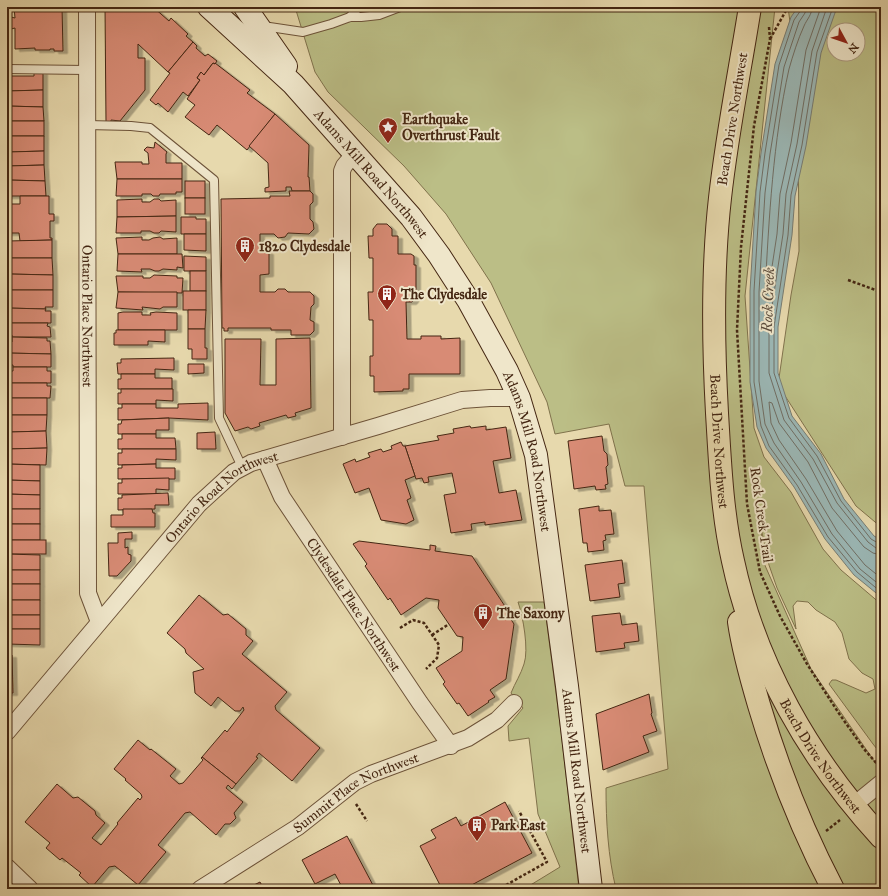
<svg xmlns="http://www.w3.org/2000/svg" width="888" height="896" viewBox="0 0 888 896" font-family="'IM FELL Great Primer',serif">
<defs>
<filter id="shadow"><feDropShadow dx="4.5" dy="2.5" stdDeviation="0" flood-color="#0004"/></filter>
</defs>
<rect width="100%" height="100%" fill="#e7d9ad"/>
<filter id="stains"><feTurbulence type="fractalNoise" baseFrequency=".005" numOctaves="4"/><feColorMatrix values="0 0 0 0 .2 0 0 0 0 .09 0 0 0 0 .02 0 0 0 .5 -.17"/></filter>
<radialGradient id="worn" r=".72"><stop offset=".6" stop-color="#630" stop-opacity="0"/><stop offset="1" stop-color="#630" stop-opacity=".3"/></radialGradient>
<g fill="#bbbe86" stroke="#80724c" fill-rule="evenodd">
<path d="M295,7H775L745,296L754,428L764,457L791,492L823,549L841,570L881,604V754L873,744L829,684L832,680H836L866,693L875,689L873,679L862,673L849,659L842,633L835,622L816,610L808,602L797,601L793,606L796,629L777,588L769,565L761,528L763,561L811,669L881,771V889H616C608,856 606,822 606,788L668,769L644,486H625L609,424L555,434L547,402L491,283L446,214L404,166L328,92L315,72Z"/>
<path d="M788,7H881V527L856,506L778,385L791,295L799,251L798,113L791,30ZM834,30H858V54H834Z"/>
<path d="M518,602H544L561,731L579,889H524L560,867L538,814L529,738L509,741L508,726L523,708L511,693C515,683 521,674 524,664C529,650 523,616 518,602Z"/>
</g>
<polygon fill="#9bb7b5" stroke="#787d74" points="798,7 837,7 821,53 806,146 795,196 792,235 778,327 778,373 792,416 821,454 844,499 874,536 881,540 881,597 854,575 825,539 794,487 766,448 757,427 750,382 750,291 756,192 761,153 775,64 791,17"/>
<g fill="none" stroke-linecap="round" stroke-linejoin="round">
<g stroke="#706e64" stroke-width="1">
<polyline points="801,7 801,10 794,20 779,65 765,153 760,192 754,291 754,382 761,426 769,446 797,485 828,537 857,572 881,592"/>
<polyline points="806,7 805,13 799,22 784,67 770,154 765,193 759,292 759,381 765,424 774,443 801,482 832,534 860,569 881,586"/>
<path d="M812,7C812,15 807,19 804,26C798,39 793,55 789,69C773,141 769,218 765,292L766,295L768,293L777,234L780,194L791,143L806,50L821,7"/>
<polyline points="827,7 812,51 797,144 786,194 783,234 769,326 769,373 784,420 813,459 837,503 868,542 876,548 881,549"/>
<polyline points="833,7 817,52 802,145 791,195 788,235 774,327 774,373 789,418 817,456 841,501 871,539 878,543 881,544"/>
<polyline points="881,555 873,553 864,547 832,508 808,462 779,423 772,403 769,402 771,423 779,440 806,479 837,531 865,565 881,578"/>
</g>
</g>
<g fill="#d88b75" stroke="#442612" filter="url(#shadow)">
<polygon points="11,7 62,7 63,51 54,51 54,49 50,49 50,50 35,50 35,48 15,49 15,28 11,29 11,17 15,18 14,7"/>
<polygon points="105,7 153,7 169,21 171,18 188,34 186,36 193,42 168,72 138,44 138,58 145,58 145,90 120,121 111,120 111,123 106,122"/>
<polygon points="193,42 197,46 196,48 205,56 208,54 217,61 215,64 213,63 204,75 201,72 197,78 200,80 188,96 183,92 168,112 158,103 156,105 150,100 170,73 168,72"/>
<polygon points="213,63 215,64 215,63 250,90 247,93 275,114 247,150 217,125 209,135 185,117 195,105 187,99 200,80 197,78 201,72 204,75"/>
<polygon points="43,72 43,90 7,91 7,76 34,76 34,73"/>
<polygon points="43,90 43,107 7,106 7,91"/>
<polygon points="7,106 43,107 44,121 7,121"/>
<polygon points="275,114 309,145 308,177 309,177 310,191 292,191 291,187 286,187 286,191 265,192 265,188 269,187 268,163 249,146"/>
<rect x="7" y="121" width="37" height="15"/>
<polygon points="7,136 44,136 44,151 7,152"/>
<polygon points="155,142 167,152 166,154 166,163 182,163 182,179 117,179 115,162 142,162 142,164 149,164 148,153 144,150 147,147 154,148"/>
<polygon points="44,151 44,165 7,166 7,155 9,155 8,152"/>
<polygon points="44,165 45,181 8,180 8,177 7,177 7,166"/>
<polygon points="117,179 182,179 182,192 176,192 176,194 160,194 159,196 153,196 151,194 142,194 142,196 116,196"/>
<polygon points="8,180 45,181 46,196 7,196"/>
<rect x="185" y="181" width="20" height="17"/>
<polygon points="289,191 310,191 313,194 313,202 310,205 310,219 313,222 314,229 309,234 288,233 285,237 278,238 274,234 260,234 260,251 269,252 269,274 260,275 260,292 275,292 278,289 285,289 288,292 310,292 314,296 314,304 311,307 310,320 314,322 314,331 310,335 291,335 291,330 271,330 271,328 228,328 228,331 224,331 224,328 222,328 221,199 270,198 270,196 290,196"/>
<polygon points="20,196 49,196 49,214 54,214 54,221 50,221 50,238 52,238 52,240 20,241 19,233 7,233 7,204 20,204"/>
<rect x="185" y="198" width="20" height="16"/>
<polygon points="142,199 142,202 150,202 154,199 159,199 161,201 176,200 176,216 117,217 117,200"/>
<polygon points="176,216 176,232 161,231 159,233 154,233 150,231 141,231 141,233 116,233 117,217"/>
<polygon points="181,217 196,217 196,219 206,219 206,234 181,234"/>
<polygon points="377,224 387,224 392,229 392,236 398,236 398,254 411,254 414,256 414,265 416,265 416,291 414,291 414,300 412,302 406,302 407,339 421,339 421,336 441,336 441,339 460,338 460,374 409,374 409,389 403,389 403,391 374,392 374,376 370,376 370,356 373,356 373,320 369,320 368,292 373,292 373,258 369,258 368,236 373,236 373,229"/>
<polygon points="184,234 206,234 206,251 184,250"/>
<polygon points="142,237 142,240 149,240 153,238 160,237 163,239 177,238 177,254 118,254 116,238"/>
<polygon points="52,240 52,258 7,258 7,241"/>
<polygon points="118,254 182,254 183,268 177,267 177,270 163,269 159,271 155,271 150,269 141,269 142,272 117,271"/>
<polygon points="184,256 206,257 206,271 184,271"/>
<polygon points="7,258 52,258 53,275 9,274 9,271 7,271"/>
<rect x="190" y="271" width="16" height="20"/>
<polygon points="9,274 53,275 53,290 7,290 7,278 9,278"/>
<polygon points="154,275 177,276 177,278 183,278 182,293 118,292 116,276 143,276 143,278 150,278"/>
<polygon points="7,290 53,290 53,307 45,307 46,309 7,308"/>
<rect x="183" y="291" width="23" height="19"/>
<polygon points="118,292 177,292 177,307 163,307 160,309 142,307 143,310 116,308"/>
<polygon points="7,308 46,309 45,311 51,311 51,323 7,323"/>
<polygon points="188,310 206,310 205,329 188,329"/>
<polygon points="123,312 142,312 142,315 151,315 150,313 156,312 177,313 177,330 118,330 118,313"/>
<polygon points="7,323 48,323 47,326 50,327 51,337 12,337 12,335 7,335"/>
<polygon points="188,329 205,329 205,348 207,348 207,359 192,359 192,349 188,349"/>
<polygon points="116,330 165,330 165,342 148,341 148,345 114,345 114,333 116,333"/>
<polygon points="12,337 47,338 47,341 50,341 51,354 7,353 7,342 12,342"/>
<polygon points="310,338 311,408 295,413 296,416 288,418 286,415 259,423 260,426 251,429 248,427 235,431 225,413 225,339 261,339 260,385 276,385 276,339"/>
<polygon points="7,353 51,354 51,367 13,367 13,365 7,365"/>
<polygon points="174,358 174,370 155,369 155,374 118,374 117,363 121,363 121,359"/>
<polygon points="188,364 204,364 204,373 188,374"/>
<polygon points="13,367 47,367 47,371 51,371 51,383 7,383 7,371 13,371"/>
<polygon points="121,374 155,374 155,378 172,378 172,389 118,389 118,379 121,379"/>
<polygon points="7,383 47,383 47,386 51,386 50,398 10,398 9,395 7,395"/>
<polygon points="121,389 173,389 173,401 156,400 156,404 118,404 118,393 121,393"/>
<polygon points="10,398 47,398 47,415 7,415 7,401 9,401"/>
<polygon points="208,403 208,420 169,418 118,420 118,408 122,408 122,404 156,404 156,408 178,408 178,404"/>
<polygon points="7,415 47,415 46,431 10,432 10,428 7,428"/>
<polygon points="169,418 169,430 156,430 156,434 118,434 118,424 121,424 122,420"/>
<polygon points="470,426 471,428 486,426 486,430 506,427 511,458 493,461 499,493 516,490 522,520 485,525 485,522 471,524 472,530 451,533 444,495 456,493 452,473 428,477 429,482 424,483 422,478 416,479 405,446 439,440 437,436 454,433 453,429"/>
<polygon points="46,431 47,448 7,449 7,436 10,436 10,432"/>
<polygon points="215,432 216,449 197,449 197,433"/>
<polygon points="122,434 156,434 156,438 175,438 176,449 118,449 118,439 122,439"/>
<polygon points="602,436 604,451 607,454 608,465 606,467 608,484 605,485 606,489 596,490 595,486 574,489 568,441"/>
<polygon points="401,442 403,446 405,446 415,476 405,480 411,498 407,500 414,520 406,524 381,520 369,488 355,493 343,464 355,459 356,462 370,457 368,453 381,449 383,452 392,449 391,446"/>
<polygon points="47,448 46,465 7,464 7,449"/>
<polygon points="122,449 176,449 176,460 156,459 156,464 118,465 118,453 122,453"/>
<polygon points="7,464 40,465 40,481 7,480"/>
<polygon points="156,464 156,468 175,468 175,479 118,479 118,468 122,468 122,465"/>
<polygon points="169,478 169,490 156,489 156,494 118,494 118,483 122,483 122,479"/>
<polygon points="7,480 40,481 40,495 7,494"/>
<polygon points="168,493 169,505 155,505 155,509 118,510 118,498 122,498 122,495"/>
<polygon points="7,494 40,495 40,509 7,509"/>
<polygon points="599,506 599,511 611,510 614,534 605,535 606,540 603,541 604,550 588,552 587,543 583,543 579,509"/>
<rect x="7" y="509" width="33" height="15"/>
<polygon points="123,509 152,509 153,513 155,513 155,527 111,527 111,515 123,515"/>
<rect x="7" y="524" width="33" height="16"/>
<polygon points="132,532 132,539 125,539 125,548 128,547 128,554 131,555 131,561 117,576 109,576 108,543 118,543 118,533"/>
<rect x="7" y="540" width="39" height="14"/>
<polygon points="359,541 430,550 430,545 436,546 435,551 472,556 512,617 510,618 514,624 506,679 490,690 495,697 488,701 489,702 468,716 459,703 457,704 443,684 445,682 436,668 462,651 463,637 457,636 438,608 439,600 426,598 401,615 390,598 388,600 365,566 367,564 353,544"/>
<polygon points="7,554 40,555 40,570 7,570"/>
<polygon points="622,560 625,583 618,584 620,597 590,601 585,565"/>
<rect x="7" y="570" width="33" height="14"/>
<rect x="7" y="584" width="33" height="16"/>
<polygon points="199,595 223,615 228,614 246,629 246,635 253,641 242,654 287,692 275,706 276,710 320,748 292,781 259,753 256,757 258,758 236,784 202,757 225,730 227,732 244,710 243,707 240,711 235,711 218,697 211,706 195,693 193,672 204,669 186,653 185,649 167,633"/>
<polygon points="7,600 40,600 40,615 10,615 10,611 7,611"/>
<polygon points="620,613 622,625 637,623 639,641 624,643 625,648 596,652 592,616"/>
<polygon points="10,615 40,615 40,629 7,629 7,619 10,619"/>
<polygon points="7,629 40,629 40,645 8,644"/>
<polygon points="7,655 12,655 13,693 7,693"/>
<polygon points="649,694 652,713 651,714 657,731 643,736 649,752 603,770 596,714"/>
<polygon points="138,740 150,750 151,749 176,769 170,776 179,784 183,783 203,760 201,758 202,757 236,784 232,789 228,785 226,788 243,802 234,813 236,818 230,824 225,824 216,835 190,812 185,813 158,845 166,852 138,885 115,866 109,867 92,887 79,875 81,873 62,858 60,860 46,848 50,843 25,822 57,784 73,798 78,797 95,811 96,815 105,823 92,838 101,845 118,824 117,823 138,798 140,800 142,797 141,794 125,780 126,779 114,769"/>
<polygon points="505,802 532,853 464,889 442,889 420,846 436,838 431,830 456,817 461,826"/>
<polygon points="347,836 375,889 343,889 335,874 315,884 302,860"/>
<polygon points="260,882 264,889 246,889"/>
</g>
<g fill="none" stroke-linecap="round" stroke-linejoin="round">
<defs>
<g id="lane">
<polyline points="350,17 359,7"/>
<polyline points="263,26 303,32 331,24 350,17 361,17 379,15 400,7"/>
<polyline points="7,69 86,70"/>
<polyline points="87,125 131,126 150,128 214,180 219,418 242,467"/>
</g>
<g id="street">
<path id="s1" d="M87,7L88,593L99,622"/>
<polyline points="342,437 342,171 344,166 355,153"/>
<path id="s2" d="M265,459L282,497L420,703L451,746"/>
<path id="s3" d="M7,732L199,504L234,472L251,463L378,426L462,400L490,398H519"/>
<polyline points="854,805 881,783"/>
<polyline points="7,867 30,889"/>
<path id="s4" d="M200,889L298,827L355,782L371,774L468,738L497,720L514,703"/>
</g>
<g id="secondary">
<path id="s5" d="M209,7L293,84L411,217L439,255L468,300L507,371L519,398L536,455L567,686L591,889"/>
<polyline points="245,7 286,66"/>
</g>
<g id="primary">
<path id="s6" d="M750,7C740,70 727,134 720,198C712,269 713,341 717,413C720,462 722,513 733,561C755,664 810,760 881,837"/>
<path d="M739,622C743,650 751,678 759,705C778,769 802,830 833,889"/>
</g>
</defs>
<use href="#lane" stroke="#6d5339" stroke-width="10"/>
<use href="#street" stroke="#6d5339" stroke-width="18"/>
<use href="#secondary" stroke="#442612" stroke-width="24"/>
<use href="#primary" stroke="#442612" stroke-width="24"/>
<g stroke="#442612" stroke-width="2.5" stroke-dasharray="3 2" stroke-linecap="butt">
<polyline points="769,27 770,39 754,126 741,247 737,330 747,504 760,572 780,616 807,664 838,712 864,749 879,766"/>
<polyline points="770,39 788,7"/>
<polyline points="848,280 881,292"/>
<polyline points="400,628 413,620 424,623 439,645 437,658 426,669"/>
<polyline points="432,635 449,624"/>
<polyline points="356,804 367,821"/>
<polyline points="826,831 840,820"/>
<polyline points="506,885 547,862 519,811"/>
</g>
<use href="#lane" stroke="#efe6ca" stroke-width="8"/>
<use href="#street" stroke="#efe6ca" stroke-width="16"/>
<use href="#secondary" stroke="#efe6ca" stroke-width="22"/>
<use href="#primary" stroke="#e7d9ad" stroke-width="22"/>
</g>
<defs>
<symbol id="sight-pin" viewBox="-11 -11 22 30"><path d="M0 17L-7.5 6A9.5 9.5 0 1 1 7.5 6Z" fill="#8f2418" stroke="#efe6ca"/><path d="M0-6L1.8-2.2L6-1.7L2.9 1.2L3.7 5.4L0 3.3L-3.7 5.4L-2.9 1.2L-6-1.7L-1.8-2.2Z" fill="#fff"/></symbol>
<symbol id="building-pin" viewBox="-11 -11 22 30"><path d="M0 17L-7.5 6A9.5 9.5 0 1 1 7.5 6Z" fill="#8f2418" stroke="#efe6ca"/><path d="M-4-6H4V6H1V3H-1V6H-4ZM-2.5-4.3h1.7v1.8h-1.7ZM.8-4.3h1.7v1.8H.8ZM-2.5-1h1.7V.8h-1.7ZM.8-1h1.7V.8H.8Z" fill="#fff"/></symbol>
</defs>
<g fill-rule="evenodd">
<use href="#sight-pin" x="377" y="116" width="22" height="30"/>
<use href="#building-pin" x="234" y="235" width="22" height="30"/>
<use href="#building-pin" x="376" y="283" width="22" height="30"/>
<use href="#building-pin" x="472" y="602" width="22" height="30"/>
<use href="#building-pin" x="466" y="814" width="22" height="30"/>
</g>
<g text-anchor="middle" stroke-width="4" stroke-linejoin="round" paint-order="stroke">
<g font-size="14" font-weight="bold" fill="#442612" stroke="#efe6ca" text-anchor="start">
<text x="402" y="124">Earthquake<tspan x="402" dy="16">Overthrust Fault</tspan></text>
<text x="259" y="251">1820 Clydesdale</text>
<text x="401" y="299">The Clydesdale</text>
<text x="497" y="618">The Saxony</text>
<text x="491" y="830">Park East</text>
</g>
<g font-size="14" fill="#442612" stroke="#efe6ca">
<text transform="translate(732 119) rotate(-81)" y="5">Beach Drive Northwest</text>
<text dy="5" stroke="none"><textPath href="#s5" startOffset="233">Adams Mill Road Northwest</textPath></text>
<text dy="5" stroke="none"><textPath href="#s1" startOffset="309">Ontario Place Northwest</textPath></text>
<text dy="5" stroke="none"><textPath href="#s6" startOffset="437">Beach Drive Northwest</textPath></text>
<text dy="5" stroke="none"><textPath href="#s5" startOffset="557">Adams Mill Road Northwest</textPath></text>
<text dy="5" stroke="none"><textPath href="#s3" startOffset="321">Ontario Road Northwest</textPath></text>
<text transform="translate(762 515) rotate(82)" y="5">Rock Creek Trail</text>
<text dy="5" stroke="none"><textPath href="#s2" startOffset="171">Clydesdale Place Northwest</textPath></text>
<text dy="5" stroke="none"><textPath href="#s6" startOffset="773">Beach Drive Northwest</textPath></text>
<text dy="5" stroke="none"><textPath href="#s5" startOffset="881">Adams Mill Road Northwest</textPath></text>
<text dy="5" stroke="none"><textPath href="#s4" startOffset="184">Summit Place Northwest</textPath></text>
</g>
<g font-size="15" font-style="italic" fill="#5a4a3b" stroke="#efe6ca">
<text transform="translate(768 300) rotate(-88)" y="5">Rock Creek</text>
</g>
</g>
<rect width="888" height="896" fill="none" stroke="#e7d9ad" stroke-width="24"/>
<rect x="8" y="8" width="872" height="880" fill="none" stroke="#442612" stroke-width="2"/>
<rect x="12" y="12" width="864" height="872" fill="none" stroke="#442612"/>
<g transform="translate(846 42) rotate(130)"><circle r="19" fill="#efe6ca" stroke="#ab9980"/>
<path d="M0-3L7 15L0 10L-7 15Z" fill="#8f2418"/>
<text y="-6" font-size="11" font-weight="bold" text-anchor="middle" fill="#442612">N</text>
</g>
<rect width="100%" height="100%" filter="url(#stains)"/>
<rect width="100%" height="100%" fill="url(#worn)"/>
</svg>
